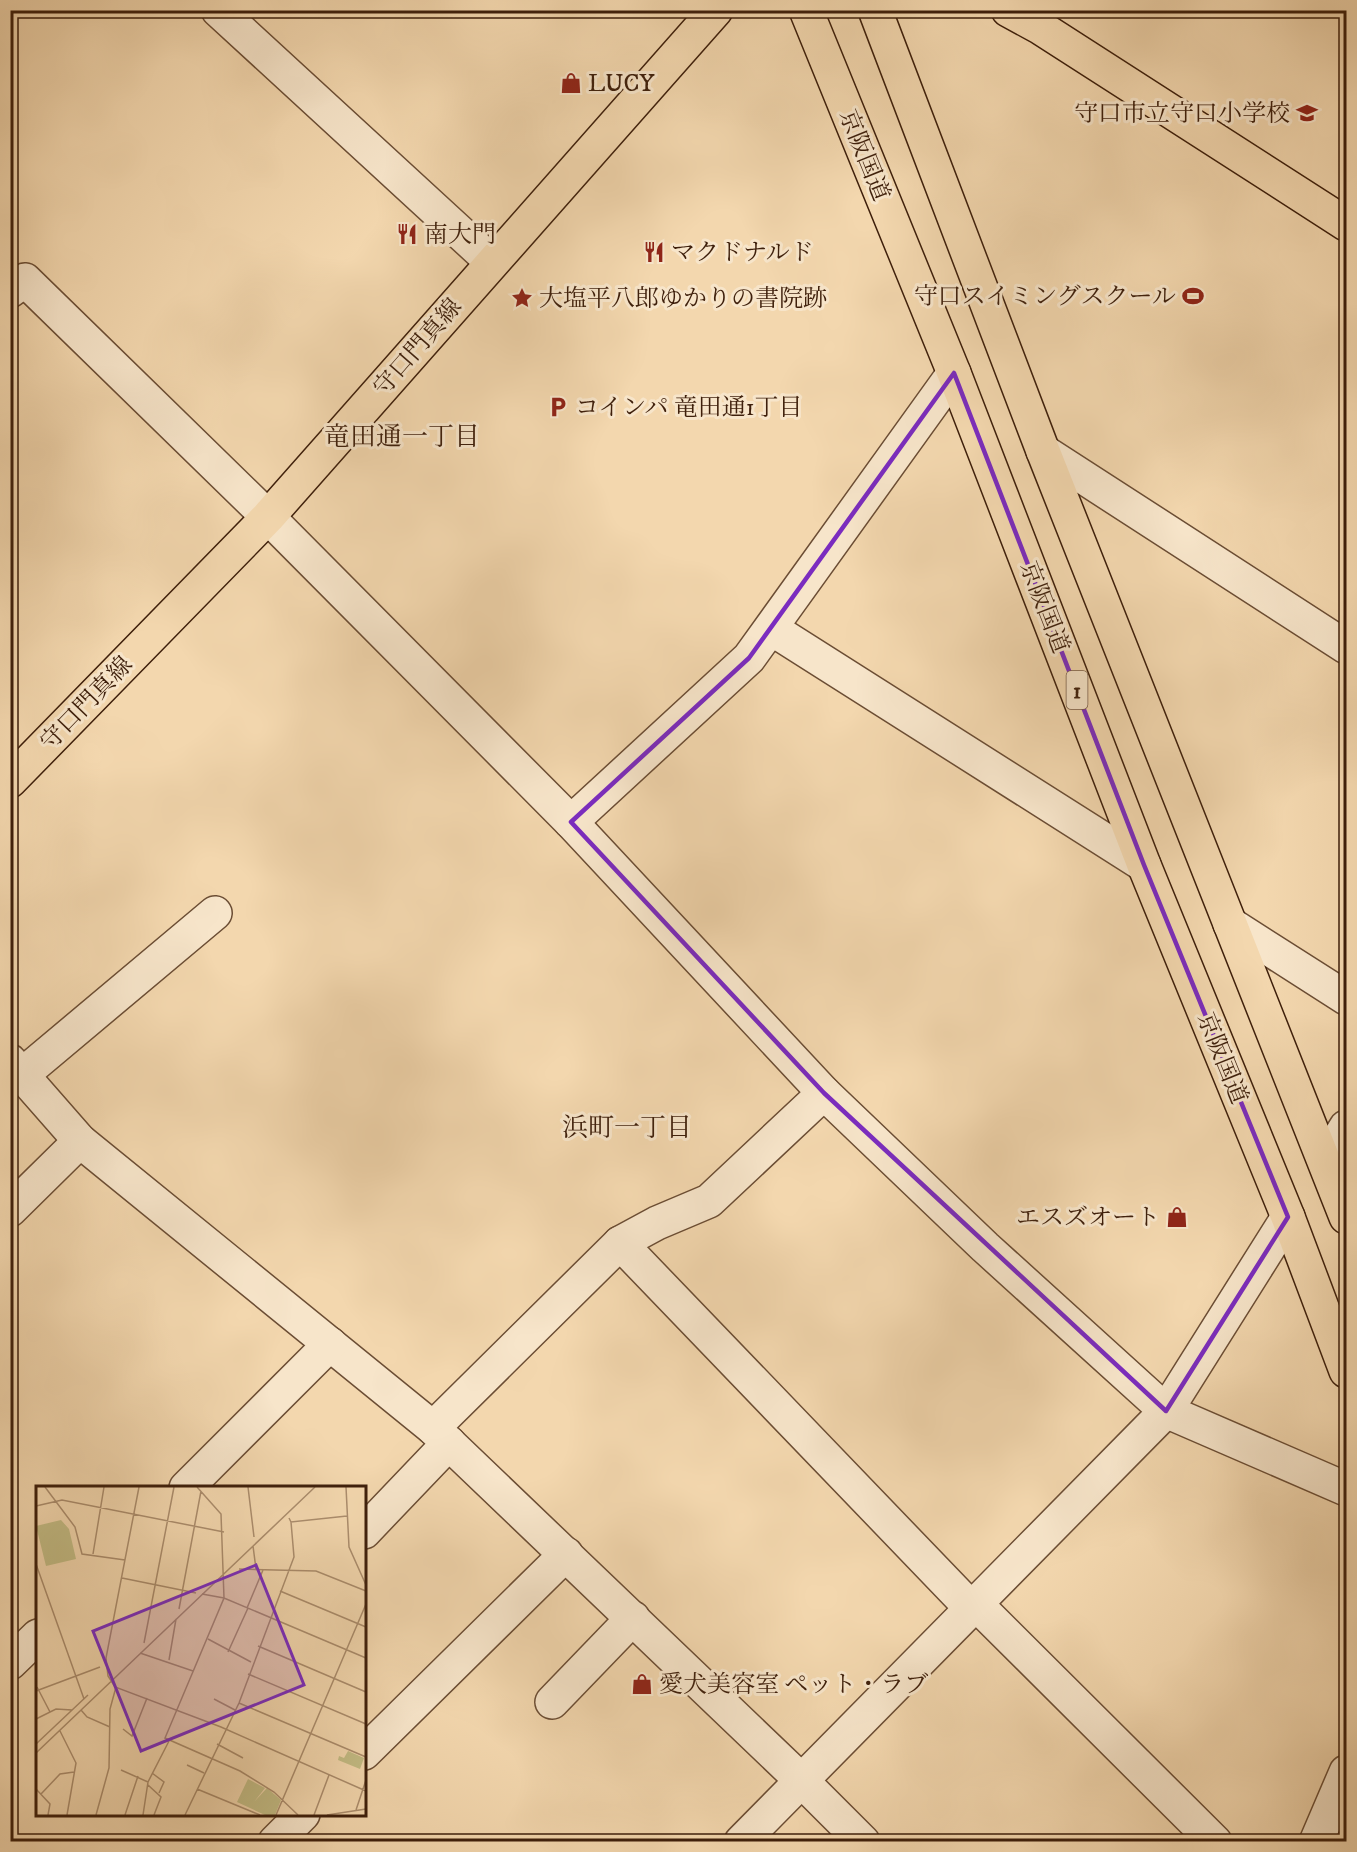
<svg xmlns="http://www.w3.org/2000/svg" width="1357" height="1852" viewBox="0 0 1357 1852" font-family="'IM FELL DW Pica','Noto Serif JP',serif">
<rect width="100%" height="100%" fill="#f3d7ae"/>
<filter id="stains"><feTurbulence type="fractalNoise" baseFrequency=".00333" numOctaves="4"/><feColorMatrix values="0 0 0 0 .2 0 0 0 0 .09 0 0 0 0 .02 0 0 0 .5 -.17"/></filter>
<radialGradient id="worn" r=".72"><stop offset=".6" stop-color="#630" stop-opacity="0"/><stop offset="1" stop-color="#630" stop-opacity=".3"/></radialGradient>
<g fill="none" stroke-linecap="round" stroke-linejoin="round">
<defs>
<g id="minor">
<polyline points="218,10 492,262"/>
<polyline points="10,291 25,280 268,517 571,822 824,1093 985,1247 1166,1411 1346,1489"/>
<polyline points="1043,451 1346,647"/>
<polyline points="772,629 1144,865"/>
<polyline points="571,822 749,658 954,373"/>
<polyline points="1230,924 1346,998"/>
<polyline points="10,1061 80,1141 433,1428 802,1781 863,1842"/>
<polyline points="22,1075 215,913"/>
<polyline points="1325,1160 1346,1127"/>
<polyline points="10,1210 80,1141"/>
<polyline points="620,1243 971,1608"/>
<polyline points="433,1428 620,1243 657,1223 709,1201 824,1093"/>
<polyline points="186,1488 330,1344"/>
<polyline points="364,1532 449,1443"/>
<polyline points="976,1604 1215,1842"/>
<polyline points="10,1663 38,1636"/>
<polyline points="552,1702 633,1618"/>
<polyline points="364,1753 566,1554"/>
<polyline points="275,1842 303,1814"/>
<polyline points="741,1842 1166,1411 1288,1217"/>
<polyline points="1316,1842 1346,1772"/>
</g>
<g id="major">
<polyline points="1008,10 1041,28 1346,224"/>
<polyline points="10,781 268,517 716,10"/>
</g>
<g id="highway">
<polyline points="806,10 954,373 1144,865 1288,1217 1346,1371"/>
<polyline points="875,10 1043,451 1346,1217"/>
</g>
</defs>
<use href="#minor" stroke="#6b4d34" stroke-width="36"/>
<use href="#major" stroke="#3e1f0b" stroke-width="36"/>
<use href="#highway" stroke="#3e1f0b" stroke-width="36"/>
<use href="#minor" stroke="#f7e5ca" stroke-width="33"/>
<use href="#major" stroke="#f3d7ae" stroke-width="33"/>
<use href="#highway" stroke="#f3d7ae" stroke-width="33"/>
</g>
<path fill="none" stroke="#7b2cbf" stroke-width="4.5" stroke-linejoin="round" d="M954,373L1144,865L1288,1217L1166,1411L824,1093L571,822L749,658Z"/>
<defs>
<symbol id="shop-bare" viewBox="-9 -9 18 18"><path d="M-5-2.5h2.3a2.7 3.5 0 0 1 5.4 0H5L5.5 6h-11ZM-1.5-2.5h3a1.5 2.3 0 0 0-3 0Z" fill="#8f2418" stroke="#f7e5ca" stroke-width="2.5" paint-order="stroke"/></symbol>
<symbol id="school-bare" viewBox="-9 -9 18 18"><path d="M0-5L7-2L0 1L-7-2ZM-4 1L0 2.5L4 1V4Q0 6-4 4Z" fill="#8f2418" stroke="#f7e5ca" stroke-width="2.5" paint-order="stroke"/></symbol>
<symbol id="restaurant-bare" viewBox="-9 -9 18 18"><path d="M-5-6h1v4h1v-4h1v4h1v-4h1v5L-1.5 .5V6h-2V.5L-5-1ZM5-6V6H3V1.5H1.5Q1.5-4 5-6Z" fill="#8f2418" stroke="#f7e5ca" stroke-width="2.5" paint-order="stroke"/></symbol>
<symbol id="stadium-bare" viewBox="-9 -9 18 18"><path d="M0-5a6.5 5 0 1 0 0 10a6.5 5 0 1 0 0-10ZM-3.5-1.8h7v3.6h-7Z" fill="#8f2418" stroke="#f7e5ca" stroke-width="2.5" paint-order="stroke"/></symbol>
<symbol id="sight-bare" viewBox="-9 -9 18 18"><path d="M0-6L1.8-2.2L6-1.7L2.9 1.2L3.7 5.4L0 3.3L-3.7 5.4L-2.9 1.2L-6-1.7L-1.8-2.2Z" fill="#8f2418" stroke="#f7e5ca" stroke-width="2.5" paint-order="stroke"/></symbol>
<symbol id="parking-bare" viewBox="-9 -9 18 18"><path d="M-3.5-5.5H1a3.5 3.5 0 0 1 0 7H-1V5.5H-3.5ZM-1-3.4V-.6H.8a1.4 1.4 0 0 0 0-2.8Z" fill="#8f2418" stroke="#f7e5ca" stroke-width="2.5" paint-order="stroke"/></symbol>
</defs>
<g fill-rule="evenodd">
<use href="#shop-bare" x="556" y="68" width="30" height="30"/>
<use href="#school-bare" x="1292" y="98" width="30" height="30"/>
<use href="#restaurant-bare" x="392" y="219" width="30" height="30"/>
<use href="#restaurant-bare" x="639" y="237" width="30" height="30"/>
<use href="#stadium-bare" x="1178" y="281" width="30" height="30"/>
<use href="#sight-bare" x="507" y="283" width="30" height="30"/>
<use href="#parking-bare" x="543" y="392" width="30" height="30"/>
<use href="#shop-bare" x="1162" y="1202" width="30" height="30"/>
<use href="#shop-bare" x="627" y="1669" width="30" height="30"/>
</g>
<g text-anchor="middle" stroke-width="6" stroke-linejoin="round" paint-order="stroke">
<rect fill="#f7e5ca" stroke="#765a44" stroke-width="1.5" x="1066.5" y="671" width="21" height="38" rx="4.5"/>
<g font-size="22" font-weight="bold" fill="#3e1f0b">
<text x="1077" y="698">1</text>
</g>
<g font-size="24" fill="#3e1f0b" stroke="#f7e5ca" text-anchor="start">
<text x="588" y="91">LUCY</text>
<text x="1290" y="121" text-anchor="end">守口市立守口小学校</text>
<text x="424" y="242">南大門</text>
<text x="671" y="260">マクドナルド</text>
<text x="1176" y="304" text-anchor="end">守口スイミングスクール</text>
<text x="539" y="306">大塩平八郎ゆかりの書院跡</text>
<text x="575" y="415">コインパ 竜田通1丁目</text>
<text x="1160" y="1225" text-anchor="end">エスズオート</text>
<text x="659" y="1692">愛犬美容室 ペット・ラブ</text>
</g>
<g font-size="24" fill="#3e1f0b" stroke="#f7e5ca">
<text transform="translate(865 155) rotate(68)" y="8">京阪国道</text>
<text transform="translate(417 347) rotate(-49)" y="8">守口門真線</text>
<text transform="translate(1045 607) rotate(69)" y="8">京阪国道</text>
<text transform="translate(86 703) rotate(-46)" y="8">守口門真線</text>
<text transform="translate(1223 1058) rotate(68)" y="8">京阪国道</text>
</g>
<g font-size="26" fill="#3e1f0b" stroke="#f7e5ca">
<text x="402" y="445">竜田通一丁目</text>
<text x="627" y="1136">浜町一丁目</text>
</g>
</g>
<g transform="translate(36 1486)">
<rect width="330" height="330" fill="#f3d7ae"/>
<path d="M25,34L33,43L40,73L10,80L0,40ZM312,265L328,272L324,283L302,274L303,270L308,272ZM212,293L229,302L218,316L231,302L245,314L239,329H229L201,316Z" fill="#c3bc85"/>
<path fill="none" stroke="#ab8d6d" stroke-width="1.5" d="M9,1L39,41L46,68L89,74M103,1L70,172L72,190L79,201L185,241L330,305M161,1L185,28L188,112L129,252L204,285L238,306L262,329M212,1L218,51M310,1L313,61L330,99M0,20L26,14L188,46M253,32L255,36L311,30M217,60L220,83M57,68L68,1M0,78L48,213M203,83L280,85L330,105M86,92L160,107M244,105L330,141M166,108L188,112L330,172M211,122L227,84M143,123L165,5M172,153L215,176M108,157L138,1M222,160L330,206M192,166L212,122M104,167L157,185M133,174L140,133M212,188L330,238M1,201L14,226M0,205L64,181M178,213L199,224M203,217L330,271M45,224L51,231L74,241M0,233L20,223L36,224M87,243L96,250L111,212M24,245L40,277L31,329M0,258L52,209M181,258L207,272M0,267L279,1M151,279L168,287M85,284L112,296L107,329M116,287L128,296L123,307M112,296L133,255M112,299L125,311L118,329M0,303L14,318L12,329M161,303L224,329M5,308L24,288L38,286M320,324L330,294M60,329L73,282L74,223L80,201M89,329L102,290M149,329L203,217L258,71L255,36M240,329L330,118M278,329L293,289M291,329L330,323"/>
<path fill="#7b2cbf" fill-opacity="0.15" stroke="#7b2cbf" stroke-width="3" d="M220,79L268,199L105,265L57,145Z"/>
<rect width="330" height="330" fill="none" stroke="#3e1f0b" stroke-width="3"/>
</g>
<rect width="1357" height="1852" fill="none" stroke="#f3d7ae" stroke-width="36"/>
<rect x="12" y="12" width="1333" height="1828" fill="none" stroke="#3e1f0b" stroke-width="3"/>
<rect x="18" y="18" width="1321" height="1816" fill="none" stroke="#3e1f0b" stroke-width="1.5"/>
<rect width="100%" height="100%" filter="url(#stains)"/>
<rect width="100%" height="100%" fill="url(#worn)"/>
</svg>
